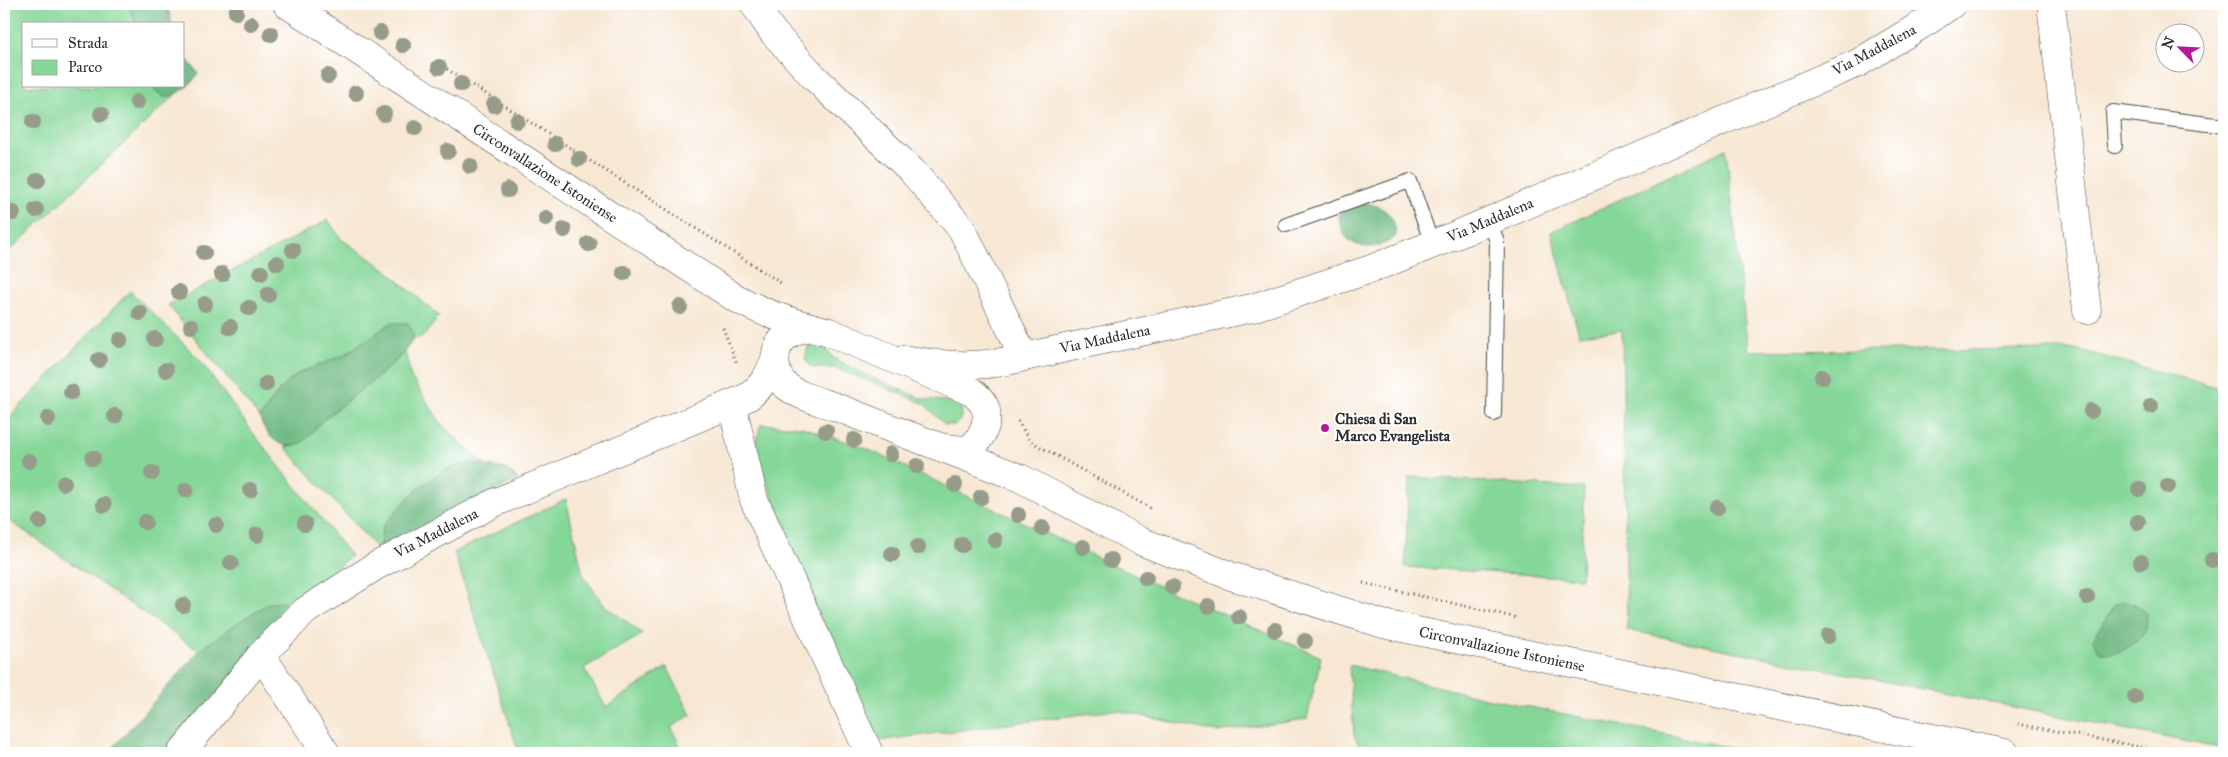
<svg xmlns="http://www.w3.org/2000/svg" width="2228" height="757" viewBox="0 0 2228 757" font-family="'IM FELL Great Primer',serif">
<rect width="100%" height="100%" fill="#fff"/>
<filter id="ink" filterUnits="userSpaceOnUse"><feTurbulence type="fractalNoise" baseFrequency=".02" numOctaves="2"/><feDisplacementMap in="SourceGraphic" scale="10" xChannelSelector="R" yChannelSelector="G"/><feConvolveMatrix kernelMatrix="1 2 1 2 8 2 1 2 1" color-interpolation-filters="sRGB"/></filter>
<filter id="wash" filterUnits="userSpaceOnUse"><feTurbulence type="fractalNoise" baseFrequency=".0096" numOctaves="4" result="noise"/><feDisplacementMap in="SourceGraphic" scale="20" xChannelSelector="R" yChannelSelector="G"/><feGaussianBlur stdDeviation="1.12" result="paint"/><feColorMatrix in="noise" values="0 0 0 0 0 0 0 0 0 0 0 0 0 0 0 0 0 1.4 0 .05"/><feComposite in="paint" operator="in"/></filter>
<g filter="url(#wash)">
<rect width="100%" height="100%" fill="#f7e7d3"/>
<g fill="#85d798" stroke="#588162">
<polygon points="4,4 129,4 136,24 24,24 24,86 152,86 155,91 164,97 176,94 4,256"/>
<polygon points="1726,149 1748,351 2076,349 2224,389 2224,749 1627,630 1622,330 1579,335 1551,232"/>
<polygon points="328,220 341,239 384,268 439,316 425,335 413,340 413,332 391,323 344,355 299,373 281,388 260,418 168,305"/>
<polygon points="130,291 199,359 256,437 351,556 292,602 269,603 240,621 199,651 4,517 4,423"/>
<polygon points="820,344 824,346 833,358 868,376 923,399 956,402 962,410 960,420 955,425 945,425 923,403 835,368 814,368 810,366 805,359 808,347"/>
<polygon points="405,351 411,377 442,425 485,465 466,463 441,472 415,491 383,526 379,551 285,447 299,445 322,421 395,362"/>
<polygon points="761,424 802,427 865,448 1145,580 1321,657 1307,719 1217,732 1115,710 877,741 816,609 754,448"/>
<polygon points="1409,477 1584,488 1581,578 1405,567"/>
<polygon points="566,499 583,575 604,605 643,634 584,668 606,707 667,667 691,715 671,727 683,753 519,753 454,552"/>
<polygon points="1349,665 1485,698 1759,753 1363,753 1354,735"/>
</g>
<g fill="#6cb880" stroke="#4c7256">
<polygon points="129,4 167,4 172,24 136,24"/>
<path d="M184,55L198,73C190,87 180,94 164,97L155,91L152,86H184Z"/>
<path d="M1358,202C1382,205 1395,212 1396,236C1381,251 1351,252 1342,230C1340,225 1340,219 1339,214Z"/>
<path d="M391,323H408L413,332V340C391,372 353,394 324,419C316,426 306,443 296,445C278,449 265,434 260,418L281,388L299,373L344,355Z"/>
<polygon points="467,463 506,469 518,479 379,551 383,526 415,491 441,472"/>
<path d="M2123,601L2134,603L2147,614C2147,621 2146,628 2143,634C2135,645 2115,658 2101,652C2096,650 2094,643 2093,639L2114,605Z"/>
<polygon points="292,602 292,615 190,722 166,753 108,753 199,651 240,621 269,603"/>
</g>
</g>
<g filter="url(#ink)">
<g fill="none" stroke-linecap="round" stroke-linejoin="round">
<defs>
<g id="service">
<polyline points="2115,146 2113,112 2224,126"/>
<polyline points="1489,221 1497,241 1494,414"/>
<polyline points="1286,225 1410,181 1432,244"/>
</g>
<g id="minor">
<polyline points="754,4 772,31 814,77 911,170 962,229 1024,357"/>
<polyline points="2051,4 2087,310"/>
<path d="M903,359C944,366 984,369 1024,357L1252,308L1371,269L1461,233L1858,63L1926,22L1952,4"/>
<polyline points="732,404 754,500 869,753"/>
<polyline points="261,655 326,753"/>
</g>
<path id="tertiary" d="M181,753L261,655L305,611L376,566L494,503L748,397C762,386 769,376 775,359"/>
<g id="secondary">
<path d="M287,4L734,297C759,311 783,320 811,327"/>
<path d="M811,327L829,332L972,392C978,397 984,402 986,410C989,424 979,445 966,450L943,448C907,435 872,421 836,407C819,401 797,396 784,384C779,379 777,373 776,367C772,342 788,330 811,327Z"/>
<polyline points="943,448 1020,478 1140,541 1231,576 1383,624 2005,753"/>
</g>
</defs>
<use href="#service" stroke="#4a4744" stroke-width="16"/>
<use href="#minor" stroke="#4a4744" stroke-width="29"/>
<use href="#tertiary" stroke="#4a4744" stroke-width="29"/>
<use href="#secondary" stroke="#4a4744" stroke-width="29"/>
<g stroke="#4a4744" stroke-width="3" stroke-dasharray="1 4" stroke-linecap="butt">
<polyline points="447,69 781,283"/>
<polyline points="723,328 737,364"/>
<polyline points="1018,421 1030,441 1150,508"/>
<polyline points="1363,583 1518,618"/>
<polyline points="2018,724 2172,753"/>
</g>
<use href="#service" stroke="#fff" stroke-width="14"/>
<use href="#minor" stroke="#fff" stroke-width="28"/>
<use href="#tertiary" stroke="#fff" stroke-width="28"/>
<use href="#secondary" stroke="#fff" stroke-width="28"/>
</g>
<g fill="#969c89">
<circle cx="236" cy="12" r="8"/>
<circle cx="251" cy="24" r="8"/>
<circle cx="380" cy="33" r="8"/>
<circle cx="271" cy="34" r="8"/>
<circle cx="403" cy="45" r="8"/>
<circle cx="439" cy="67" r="8"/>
<circle cx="328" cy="76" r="8"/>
<circle cx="461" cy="84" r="8"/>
<circle cx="356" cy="93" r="8"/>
<circle cx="137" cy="102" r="8"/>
<circle cx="494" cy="105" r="8"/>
<circle cx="101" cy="114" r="8"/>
<circle cx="384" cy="114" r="8"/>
<circle cx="517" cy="121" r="8"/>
<circle cx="33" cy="122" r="8"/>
<circle cx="415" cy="128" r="8"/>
<circle cx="555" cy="144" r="8"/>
<circle cx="448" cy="151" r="8"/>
<circle cx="579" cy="159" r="8"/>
<circle cx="470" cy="166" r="8"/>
<circle cx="38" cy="180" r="8"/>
<circle cx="508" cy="190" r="8"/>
<circle cx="36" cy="210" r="8"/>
<circle cx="13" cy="213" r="8"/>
<circle cx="546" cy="218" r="8"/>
<circle cx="564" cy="230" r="8"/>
<circle cx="589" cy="244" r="8"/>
<circle cx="293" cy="250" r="8"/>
<circle cx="204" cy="253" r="8"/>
<circle cx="277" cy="263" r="8"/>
<circle cx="261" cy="273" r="8"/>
<circle cx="624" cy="273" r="8"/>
<circle cx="222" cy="274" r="8"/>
<circle cx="179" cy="292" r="8"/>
<circle cx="268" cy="295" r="8"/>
<circle cx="205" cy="304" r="8"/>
<circle cx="680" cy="307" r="8"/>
<circle cx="249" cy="308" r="8"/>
<circle cx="140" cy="313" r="8"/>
<circle cx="191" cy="326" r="8"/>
<circle cx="230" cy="327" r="8"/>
<circle cx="155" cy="339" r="8"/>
<circle cx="120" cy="340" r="8"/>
<circle cx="99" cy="360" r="8"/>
<circle cx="166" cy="370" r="8"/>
<circle cx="1822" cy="377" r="8"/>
<circle cx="266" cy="384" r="8"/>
<circle cx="71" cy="392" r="8"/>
<circle cx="2151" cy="406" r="8"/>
<circle cx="2091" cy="411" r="8"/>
<circle cx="115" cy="416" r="8"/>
<circle cx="48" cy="419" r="8"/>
<circle cx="826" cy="431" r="8"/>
<circle cx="854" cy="440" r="8"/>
<circle cx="891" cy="454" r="8"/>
<circle cx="93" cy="458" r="8"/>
<circle cx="29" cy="461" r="8"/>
<circle cx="917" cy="466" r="8"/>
<circle cx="152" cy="473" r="8"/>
<circle cx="64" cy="483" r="8"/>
<circle cx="955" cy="485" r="8"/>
<circle cx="2168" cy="486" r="8"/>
<circle cx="2139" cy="489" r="8"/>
<circle cx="186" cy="490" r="8"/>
<circle cx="250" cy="490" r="8"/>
<circle cx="981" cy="497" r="8"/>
<circle cx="104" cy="505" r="8"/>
<circle cx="1717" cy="508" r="8"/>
<circle cx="1018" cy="515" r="8"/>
<circle cx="40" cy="522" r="8"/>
<circle cx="145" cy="522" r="8"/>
<circle cx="2138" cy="522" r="8"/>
<circle cx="305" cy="524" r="8"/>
<circle cx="216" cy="525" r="8"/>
<circle cx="1042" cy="528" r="8"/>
<circle cx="257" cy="535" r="8"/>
<circle cx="995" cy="540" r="8"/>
<circle cx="962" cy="545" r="8"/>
<circle cx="918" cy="547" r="8"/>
<circle cx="1083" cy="547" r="8"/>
<circle cx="892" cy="554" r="8"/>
<circle cx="1111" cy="560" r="8"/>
<circle cx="2212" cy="560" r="8"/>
<circle cx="2141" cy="562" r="8"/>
<circle cx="231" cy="563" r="8"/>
<circle cx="1146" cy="578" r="8"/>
<circle cx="1172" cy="587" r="8"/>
<circle cx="2087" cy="597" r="8"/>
<circle cx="183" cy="605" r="8"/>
<circle cx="1208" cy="606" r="8"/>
<circle cx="1239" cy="617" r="8"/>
<circle cx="1275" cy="630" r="8"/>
<circle cx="1828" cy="636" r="8"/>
<circle cx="1305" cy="641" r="8"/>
<circle cx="2135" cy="697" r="8"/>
</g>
</g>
<circle fill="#b5179e" stroke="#fff" stroke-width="2" cx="1325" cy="428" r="5"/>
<g text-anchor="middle" stroke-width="4" stroke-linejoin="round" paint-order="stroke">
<g font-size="15" fill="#2b2b2b" stroke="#fff">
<text transform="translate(1874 50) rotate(-28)" y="5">Via Maddalena</text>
<text transform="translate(545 173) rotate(33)" y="5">Circonvallazione Istoniense</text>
<text transform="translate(1490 220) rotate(-23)" y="5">Via Maddalena</text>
<text transform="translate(1105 339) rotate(-12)" y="5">Via Maddalena</text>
<text transform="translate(436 533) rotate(-27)" y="5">Via Maddalena</text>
<text transform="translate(1502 649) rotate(12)" y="5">Circonvallazione Istoniense</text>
</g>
<g font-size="15" font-weight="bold" fill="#2b2b2b" stroke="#fff" text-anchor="start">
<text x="1335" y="424">Chiesa di San<tspan x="1335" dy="17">Marco Evangelista</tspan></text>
</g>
</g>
<rect width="2228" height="757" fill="none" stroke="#fff" stroke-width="20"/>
<rect x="22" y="22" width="162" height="65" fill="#ffffff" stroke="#aaaaaa"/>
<rect x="32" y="39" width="25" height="8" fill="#ffffff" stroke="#aaaaaa"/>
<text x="68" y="48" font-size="15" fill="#2b2b2b">Strada</text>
<rect x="32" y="60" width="25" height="15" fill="#85d798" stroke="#aaaaaa"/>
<text x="68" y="72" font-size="15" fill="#2b2b2b">Parco</text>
<g transform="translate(2180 48) rotate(294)"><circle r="24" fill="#ffffff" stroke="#aaaaaa"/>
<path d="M0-4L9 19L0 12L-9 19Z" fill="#b5179e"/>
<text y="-8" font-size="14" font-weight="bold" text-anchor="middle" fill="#2b2b2b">N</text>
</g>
</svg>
